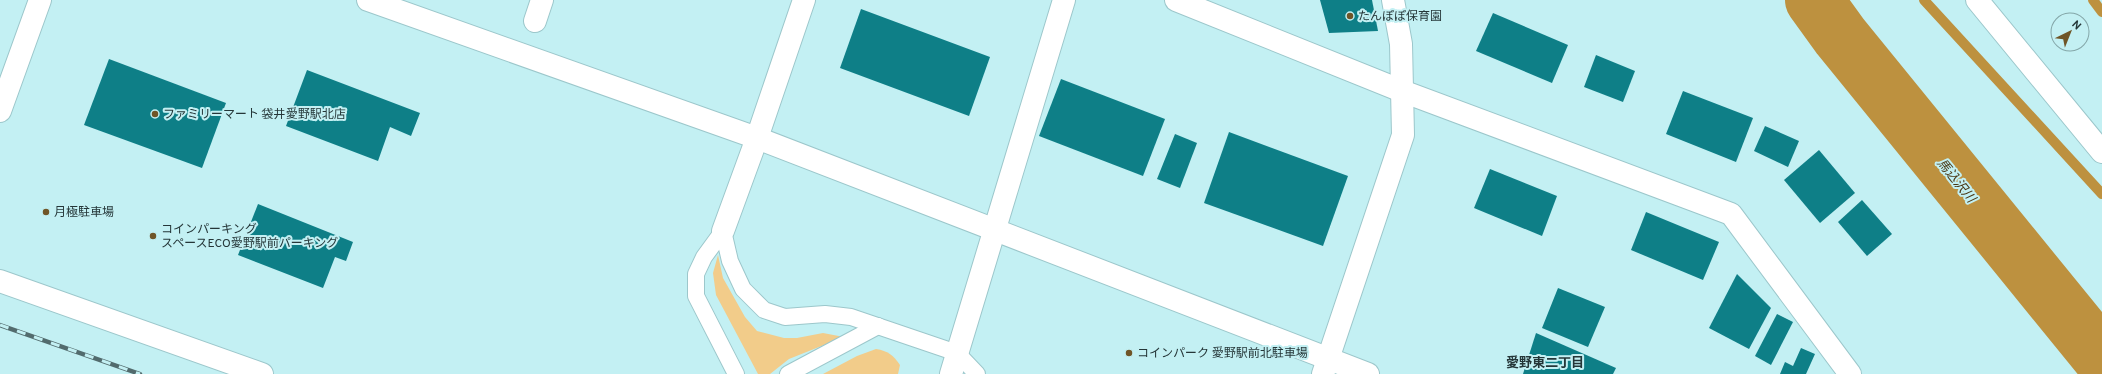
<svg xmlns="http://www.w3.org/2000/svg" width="2102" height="374" viewBox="0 0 2102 374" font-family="Overpass,'Noto Sans JP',sans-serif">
<rect width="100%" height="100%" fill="#c3f0f3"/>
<g fill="#f2cc8a">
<polygon points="718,255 723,278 745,317 757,331 784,338 797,338 823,333 844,337 789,359 770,374 758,374 716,295 713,273"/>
<path d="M876,349C888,351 893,355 900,365L898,374H823L857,356Z"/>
</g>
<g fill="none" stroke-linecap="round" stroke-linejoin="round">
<g stroke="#bd913f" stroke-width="10">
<polyline points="1924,0 2102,194"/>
<polyline points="2093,0 2102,12"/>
</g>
<polyline stroke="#bd913f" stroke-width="58" points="1814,0 1840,36 2102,358"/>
</g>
<g fill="#0e7f87">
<polygon points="1320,0 1372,0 1378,31 1329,33"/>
<polygon points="861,9 990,57 969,116 840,68"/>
<polygon points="1493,13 1568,45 1552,83 1476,51"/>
<polygon points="1596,55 1635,71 1623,102 1584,87"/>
<polygon points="109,59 226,103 202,168 84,125"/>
<polygon points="307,70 420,113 411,136 390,127 378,161 286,126"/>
<polygon points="1061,79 1165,119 1143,176 1039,136"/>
<polygon points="1683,91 1753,118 1736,162 1666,134"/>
<polygon points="1765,126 1799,141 1788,167 1754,151"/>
<polygon points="1229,132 1348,176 1323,246 1204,203"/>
<polygon points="1175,134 1197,143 1180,188 1157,179"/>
<polygon points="1819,150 1855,193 1820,223 1784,180"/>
<polygon points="1490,169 1557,196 1542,236 1474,208"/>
<polygon points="1862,200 1892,234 1867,256 1838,222"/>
<polygon points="258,204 353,242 346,261 335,257 323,288 238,255"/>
<polygon points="1646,212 1719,242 1703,280 1631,250"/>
<polygon points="1737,274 1771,308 1749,349 1709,328"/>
<polygon points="1558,288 1605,307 1588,347 1542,328"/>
<polygon points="1777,314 1793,322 1771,365 1755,356"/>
<polygon points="1536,333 1616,368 1613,374 1523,374"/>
<polygon points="1801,348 1815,354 1806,374 1780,374 1785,362 1793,366"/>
</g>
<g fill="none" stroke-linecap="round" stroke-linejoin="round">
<defs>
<g id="service">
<polyline points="723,231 730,261 743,289 764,310 785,317 825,314 851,317 957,353 977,374"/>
<polyline points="723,231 704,257 696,274 696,296 736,374"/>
<polyline points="788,374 878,326"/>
</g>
<g id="pedestrian">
<polyline points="535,21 542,0"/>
<polyline points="951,374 1064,0"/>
</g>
<g id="minor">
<polyline points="1176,0 1402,91 1731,214 1850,374"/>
<polyline points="1977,0 2102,152"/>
<polyline points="0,111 40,0"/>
<polyline points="1323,374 1403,135 1401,44 1393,0"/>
</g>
<g id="tertiary">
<polyline points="368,0 757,138 1368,374"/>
<polyline points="723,231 757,138 804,0"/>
<polyline points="0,281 262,374"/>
</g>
</defs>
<use href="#service" stroke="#9cc7cb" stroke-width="18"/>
<use href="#pedestrian" stroke="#9cc7cb" stroke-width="24"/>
<use href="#minor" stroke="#9cc7cb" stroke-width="24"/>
<use href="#tertiary" stroke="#9cc7cb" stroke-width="24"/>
<use href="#service" stroke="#fff" stroke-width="16"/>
<use href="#pedestrian" stroke="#fff" stroke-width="22"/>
<use href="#minor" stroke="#fff" stroke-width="22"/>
<use href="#tertiary" stroke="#fff" stroke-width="22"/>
<defs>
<polyline id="rail" points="0,325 140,374"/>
</defs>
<use href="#rail" stroke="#526b6d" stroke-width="4.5"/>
<use href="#rail" stroke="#c3f0f3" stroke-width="3" stroke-dasharray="9" stroke-linecap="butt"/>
</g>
<g fill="#6f5527" stroke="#c3f0f3" stroke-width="1.5">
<circle cx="1350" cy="16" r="4"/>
<circle cx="155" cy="114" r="4"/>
<circle cx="46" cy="212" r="4"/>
<circle cx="153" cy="236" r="4"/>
<circle cx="1129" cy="353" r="4"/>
</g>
<g text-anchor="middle" stroke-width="4" stroke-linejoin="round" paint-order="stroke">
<g font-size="12" fill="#253638" stroke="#c3f0f3" text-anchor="start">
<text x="1358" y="20">たんぽぽ保育園</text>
<text x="163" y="118">ファミリーマート 袋井愛野駅北店</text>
<text x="54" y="216">月極駐車場</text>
<text x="161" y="233">コインパーキング<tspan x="161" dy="14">スペースECO愛野駅前パーキング</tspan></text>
<text x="1137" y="357">コインパーク 愛野駅前北駐車場</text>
</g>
<g font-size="13" font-style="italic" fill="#4a3714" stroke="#c3f0f3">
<text transform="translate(1957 180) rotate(51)" y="5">馬込沢川</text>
</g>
<g font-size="13" font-weight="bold" fill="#253638" stroke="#c3f0f3">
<text x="1545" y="367">愛野東二丁目</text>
</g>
</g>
<g transform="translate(2070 32) rotate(43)"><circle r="19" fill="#c3f0f3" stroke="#84a6a8"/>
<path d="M0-3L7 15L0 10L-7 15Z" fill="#6f5527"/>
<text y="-6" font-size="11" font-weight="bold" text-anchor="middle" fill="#253638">N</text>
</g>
</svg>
